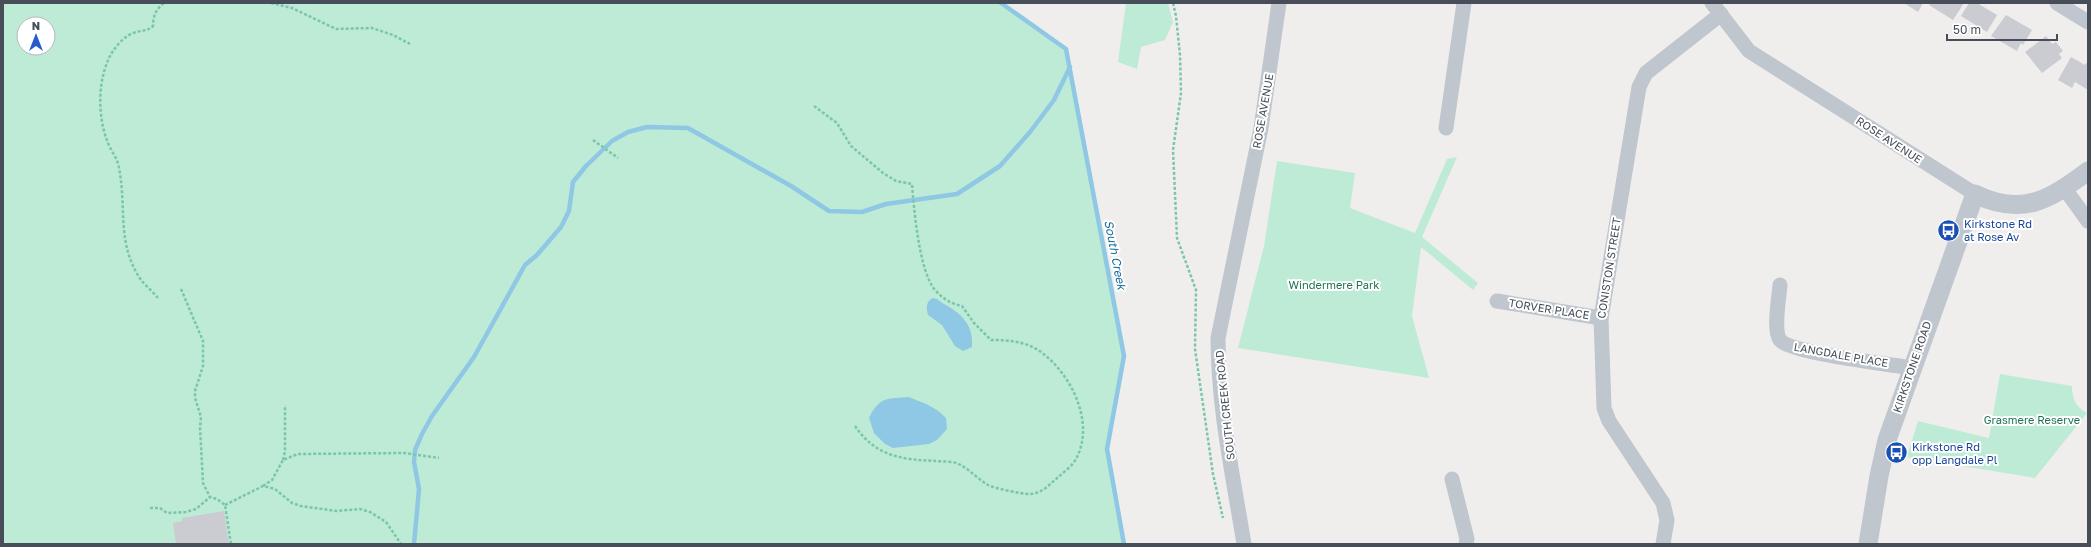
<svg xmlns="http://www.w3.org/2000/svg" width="2091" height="547" viewBox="0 0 2091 547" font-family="'Golos Text',sans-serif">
<rect width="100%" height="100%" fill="#f0eeed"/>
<g fill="#beebd5" fill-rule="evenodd">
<path d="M3,3H1001L1066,49L1124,356L1107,449L1124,544H3ZM24,24H48V48H24Z"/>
<polygon points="1126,3 1168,3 1173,22 1165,40 1141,47 1137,69 1118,62"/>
<polygon points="1457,157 1422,237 1478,283 1473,290 1421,247 1412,316 1429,378 1238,348 1264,246 1277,161 1355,173 1350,208 1415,233 1447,159"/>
<path d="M2000,374L2072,386C2072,399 2076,407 2087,413L2035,478L1907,457L1918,421L1989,438Z"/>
</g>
<g fill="#8fc8e4">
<path d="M933,298C939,299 940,302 944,304C961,313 974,325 972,347L963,351L955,346L942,325L928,315C926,308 926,301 933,298Z"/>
<path d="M909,397C923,403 935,406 946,418L947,429L937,440L929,444L893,448L885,444L874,433L869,418C880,396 887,399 909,397Z"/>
</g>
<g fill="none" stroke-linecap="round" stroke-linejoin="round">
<g stroke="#8fc8e4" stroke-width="4.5">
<polyline points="1001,3 1066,49 1124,356 1107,449 1124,544"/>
<polyline points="414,544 419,489 414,462 415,450 422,434 432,416 474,357 525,265 537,255 561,227 569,211 573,182 586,166 612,141 628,132 647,127 688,128 791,186 829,211 862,212 886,204 957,194 1000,166 1030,132 1054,100 1070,67"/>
</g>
</g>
<g fill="#caccd2">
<polygon points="1904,3 1923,3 1918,12"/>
<polygon points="1930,3 1964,3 1953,20 1929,5"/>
<polygon points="1969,3 1977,3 1997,15 1987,32 1961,16"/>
<polygon points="2006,15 2032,30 2023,45 2021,43 2017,51 1991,36"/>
<polygon points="2046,36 2052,44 2056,42 2063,51 2059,54 2062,58 2042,73 2025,52"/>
<polygon points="2071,57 2085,65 2086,63 2088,64 2088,90 2075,82 2072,88 2058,80"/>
<polygon points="224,511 229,544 176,544 173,523 182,521 182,518"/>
</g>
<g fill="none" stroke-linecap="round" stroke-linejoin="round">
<g stroke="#79c6aa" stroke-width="2.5" stroke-dasharray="3 2" stroke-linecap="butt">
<polyline points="271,3 292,8 336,29 372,28 393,35 410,44"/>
<polyline points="1173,3 1176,16 1180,55 1181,93 1173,150 1177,238 1196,290 1195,349 1213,474 1223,518"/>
<path d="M814,106L837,123L851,146L883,173L896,181L912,184C914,209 919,271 935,290C942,298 951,304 962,306L974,323L991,340C1008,340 1023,341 1038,350C1070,371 1096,422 1076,459C1072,466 1063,473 1057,478C1048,486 1041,494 1029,494C1022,494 993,488 988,485C976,478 965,464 952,462C913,459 880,463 855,426"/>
<polyline points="593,140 618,158"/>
<polyline points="181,289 203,341 203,366 195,391 195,398 201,417 200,428 203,483 210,497"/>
<path d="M158,298C153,292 146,286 141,280C116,243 127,208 119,168C118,159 111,151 108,143C97,116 97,76 113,51C118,44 125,36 133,33C141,30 146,32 153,26C153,16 156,9 164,3"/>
<polyline points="283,460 285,451 285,405"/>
<polyline points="263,486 272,480 283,460 298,454 404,453 439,458"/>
<polyline points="225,505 263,486 275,489 292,503 301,506 336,511 360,509 370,512 386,522 401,544"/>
<polyline points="150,508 160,508 167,513 186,512 196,509 210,497 217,499 225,505 231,544"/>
</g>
<g stroke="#bfc6ce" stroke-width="15">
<polyline points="1712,3 1749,51 1975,194"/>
<polyline points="2057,3 2088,22"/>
<polyline points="1446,128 1464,3"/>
<polyline points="2065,189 2088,221"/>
<path d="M1780,285C1779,298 1773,330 1780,340C1790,353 1890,364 1911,368"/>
<polyline points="1497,301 1601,318"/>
<polyline points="1452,479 1467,539 1466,544"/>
<path d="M1244,544C1233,476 1218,407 1218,338L1261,128L1279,3"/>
<polyline points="1663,544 1667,520 1663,503 1609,421 1604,408 1601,318 1639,87 1646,73 1721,14"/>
</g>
<path stroke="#bfc6ce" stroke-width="19" d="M1868,544L1879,476L1887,440L1975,194C2022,217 2049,200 2088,171"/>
</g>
<defs>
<symbol id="bus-disc" viewBox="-11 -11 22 22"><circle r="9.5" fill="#1a4fb4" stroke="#fff"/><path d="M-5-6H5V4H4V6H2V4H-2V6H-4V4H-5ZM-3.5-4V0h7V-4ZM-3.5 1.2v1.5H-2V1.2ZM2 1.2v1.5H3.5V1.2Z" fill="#fff"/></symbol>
</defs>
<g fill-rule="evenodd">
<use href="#bus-disc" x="1936" y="218" width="25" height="25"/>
<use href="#bus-disc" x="1884" y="440" width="25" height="25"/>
</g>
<g text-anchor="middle" stroke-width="4" stroke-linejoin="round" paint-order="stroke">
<g font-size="11" fill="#474e59" stroke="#fff">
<text transform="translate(1263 111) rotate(-80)" y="4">ROSE AVENUE</text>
<text transform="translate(1889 140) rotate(33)" y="4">ROSE AVENUE</text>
<text transform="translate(1609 268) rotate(-81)" y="4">CONISTON STREET</text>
<text transform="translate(1549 309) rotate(9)" y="4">TORVER PLACE</text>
<text transform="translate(1841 355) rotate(10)" y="4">LANGDALE PLACE</text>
<text transform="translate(1912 367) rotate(-71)" y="4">KIRKSTONE ROAD</text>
<text transform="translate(1225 405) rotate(-96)" y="4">SOUTH CREEK ROAD</text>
</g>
<g font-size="11" fill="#164399" stroke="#fff" text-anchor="start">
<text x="1964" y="228">Kirkstone Rd<tspan x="1964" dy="13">at Rose Av</tspan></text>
<text x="1912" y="451">Kirkstone Rd<tspan x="1912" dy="13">opp Langdale Pl</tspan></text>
</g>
<g font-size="11" fill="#1e7454" stroke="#fff">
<text x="1334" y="289">Windermere Park</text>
<text x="2032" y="424">Grasmere Reserve</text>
</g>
<g font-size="12" font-style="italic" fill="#176f9c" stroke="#fff">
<text transform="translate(1115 255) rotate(79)" y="4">South Creek</text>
</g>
</g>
<rect width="2091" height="547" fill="none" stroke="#474e59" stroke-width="8"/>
<g transform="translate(36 36)"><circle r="19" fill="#ffffff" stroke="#b5b8bd"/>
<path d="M0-3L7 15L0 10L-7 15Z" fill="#275bd0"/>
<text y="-6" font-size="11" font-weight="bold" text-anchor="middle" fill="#474e59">N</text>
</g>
<path d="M1947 34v6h110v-6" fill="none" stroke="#474e59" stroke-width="2"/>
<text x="1953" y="34" font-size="12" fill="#474e59" stroke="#ffffff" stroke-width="3" paint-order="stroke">50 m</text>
</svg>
